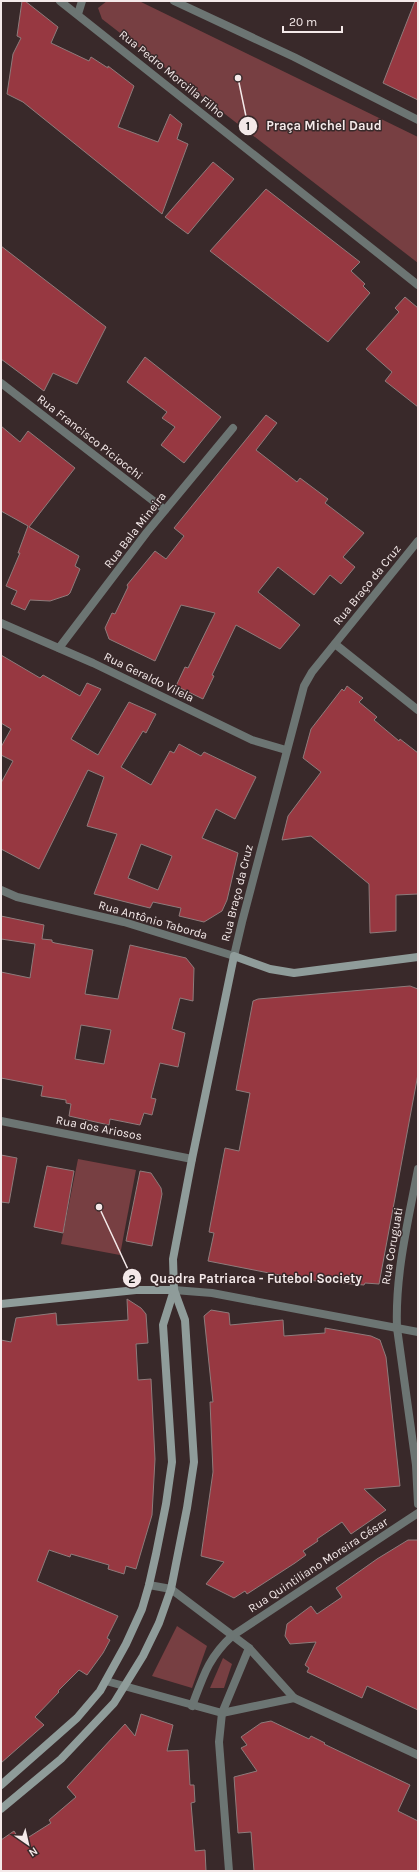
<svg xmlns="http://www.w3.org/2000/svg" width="419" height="1872" viewBox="0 0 419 1872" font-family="Karla,sans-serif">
<rect width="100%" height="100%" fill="#39292a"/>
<g fill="#773f42">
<polygon points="107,1 139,1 418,137 418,263 102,19 98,8"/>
<polygon points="78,1159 136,1170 120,1255 61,1244"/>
<polygon points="177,1626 207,1646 192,1688 152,1676"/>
<polygon points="223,1658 232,1664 224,1688 210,1688"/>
</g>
<g fill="#973841" stroke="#8e7b7b" fill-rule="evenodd">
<polygon points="22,1 25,1 58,27 51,43 89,61 91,57 108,68 108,66 134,86 118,127 158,142 170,114 182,124 177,139 188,144 162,214 23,102 7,94 13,54 21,38 17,36"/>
<polygon points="415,1 418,1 418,100 383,83"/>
<polygon points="213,162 234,179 188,234 165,217"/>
<polygon points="266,189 360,262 351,271 365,284 363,286 370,293 328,342 210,251"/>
<polygon points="1,246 106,327 77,384 53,373 44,391 1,359"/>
<polygon points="405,297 418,308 418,407 385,381 392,372 366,349 399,312 395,308"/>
<polygon points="145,357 221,417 184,463 161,445 175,427 162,418 167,412 127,382"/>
<polygon points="266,415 277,423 256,450 297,482 300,478 328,499 325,503 364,533 343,557 355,567 341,584 330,575 314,595 278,567 258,592 300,625 280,649 236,625 212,675 214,676 203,699 176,686 185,667 188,668 215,613 181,605 155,661 109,639 105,628 112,613 115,614 128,587 127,585 155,551 166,559 184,536 174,528"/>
<polygon points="1,426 20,442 28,431 75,468 29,527 79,556 75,566 80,569 70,593 68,595 50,601 30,600 25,610 11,604 17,591 6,586 20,553 18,553 28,526 1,511"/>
<path d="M1,655L40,678L43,675L80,696L87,683L101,689L71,739L98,755L129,702L156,714L146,733L143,731L121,767L151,785L170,751L174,753L179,744L201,756L204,752L256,777L235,819L216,809L202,838L238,853L227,900L222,911L204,922L179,916L181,908L153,902L150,908L94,894L117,834L87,826L104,777L88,770L39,869L1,849V783L13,761L1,755V747L11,729L1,723ZM141,844L172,856L158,890L128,878Z"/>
<polygon points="347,686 363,698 359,702 377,717 374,720 399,741 400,739 418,753 418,894 396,895 396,931 370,933 369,884 311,836 282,840 288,816 321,772 303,758 311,729 342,689 344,691"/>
<path d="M1,916L44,925L42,939L52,940V942L55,943L93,950L85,994L118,999L130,945L186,958L194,968L193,1001L180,998L172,1029L185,1033L178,1067L160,1063L151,1098L156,1099L152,1115L144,1113L140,1125L110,1119L109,1125L69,1116L71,1104L66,1103V1100L41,1096L43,1086L1,1078V972L30,978L35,944L1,939ZM81,1025L111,1030L104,1064L75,1059Z"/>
<polygon points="410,986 418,989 418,1074 379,1284 365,1283 364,1285 305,1280 208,1261 214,1233 209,1232 225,1148 239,1151 250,1093 236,1090 253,1001 258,999"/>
<polygon points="1,1155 17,1158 9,1203 1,1202"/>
<polygon points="47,1166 74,1171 63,1233 34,1227"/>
<polygon points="140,1171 151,1173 161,1188 162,1194 152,1246 126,1241"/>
<polygon points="127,1299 141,1308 146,1314 148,1343 136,1344 138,1380 151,1379 155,1459 152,1515 136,1569 126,1566 124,1574 108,1569 109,1565 71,1554 70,1557 49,1550 37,1581 118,1616 107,1638 110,1640 103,1653 87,1675 79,1670 58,1691 59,1692 35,1717 44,1725 1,1763 1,1340 11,1342 16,1318 56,1313 57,1325 128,1320"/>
<polygon points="211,1310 229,1313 230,1325 283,1320 284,1336 325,1333 325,1328 371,1336 380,1340 386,1357 400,1486 364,1489 386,1510 351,1534 342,1522 317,1539 318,1541 303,1551 306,1555 295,1563 247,1594 245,1591 234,1598 206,1584 224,1562 201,1556 213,1472 210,1402 213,1402 204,1316"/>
<polygon points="408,1540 418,1540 418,1710 367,1686 362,1698 307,1672 309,1668 305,1665 316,1642 290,1644 285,1636 287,1624 311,1606 317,1614 342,1597 336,1588 377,1559"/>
<polygon points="141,1714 173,1725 167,1751 188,1750 190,1785 194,1785 195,1802 191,1803 195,1851 205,1850 206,1871 1,1871 1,1840 14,1831 21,1842 51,1823 49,1820 76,1797 67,1787 125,1724 135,1736"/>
<polygon points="271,1721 309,1739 311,1736 325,1743 324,1744 410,1785 398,1811 418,1821 418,1871 254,1871 251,1832 238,1833 234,1777 257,1771 241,1748 247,1745 241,1737 261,1723"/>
</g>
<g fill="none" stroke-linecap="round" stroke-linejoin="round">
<g stroke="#6c7573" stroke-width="8">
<polyline points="60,1 418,285"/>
<polyline points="174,1 294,57 418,120"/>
<polyline points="78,14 82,1"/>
<polyline points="1,383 165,510"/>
<polyline points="1,623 93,663 252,740 286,750"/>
<polyline points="335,644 418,710"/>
<polyline points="59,648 147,532 233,428"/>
<polyline points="1,890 17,897 124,922 234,956 242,922 304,686 312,672 418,541"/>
<polyline points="1,1121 192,1159"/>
<path d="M418,1169C408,1222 395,1274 397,1328L416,1465L418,1504"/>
<polyline points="174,1290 212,1293 418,1332"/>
<polyline points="149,1585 171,1589 249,1648 294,1698 418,1755"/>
<polyline points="106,1681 222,1713 294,1698"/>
<path d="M192,1706C203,1677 208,1658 232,1636L418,1513"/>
<polyline points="229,1871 219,1742 222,1713 249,1648"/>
</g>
<g stroke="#8f9c9a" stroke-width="8">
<polyline points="1,1304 136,1290 174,1290"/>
<polyline points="1,1785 77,1718 100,1691 126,1644 142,1609 149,1585 156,1554 166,1504 172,1462 163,1325 174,1290"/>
<polyline points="1,1809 61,1759 114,1703 143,1656 159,1623 171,1589 187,1508 194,1462 185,1320 174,1290 173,1259 192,1159 234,956 270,969 294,973 418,957"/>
</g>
</g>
<g text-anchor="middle" stroke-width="3" stroke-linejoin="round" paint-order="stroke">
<g font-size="12" fill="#f4e9e9" stroke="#39292a">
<text transform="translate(172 74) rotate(39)" y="4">Rua Pedro Morcilla Filho</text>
<text transform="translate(90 437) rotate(38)" y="4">Rua Francisco Piciocchi</text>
<text transform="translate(135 530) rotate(-52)" y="4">Rua Bala Mineira</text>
<text transform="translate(367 585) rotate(-51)" y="4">Rua Braço da Cruz</text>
<text transform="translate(149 677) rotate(26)" y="4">Rua Geraldo Vilela</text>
<text transform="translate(237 893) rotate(-76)" y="4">Rua Braço da Cruz</text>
<text transform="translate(153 920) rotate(16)" y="4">Rua Antônio Taborda</text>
<text transform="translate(99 1128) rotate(11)" y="4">Rua dos Ariosos</text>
<text transform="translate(392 1246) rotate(-80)" y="4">Rua Coruguati</text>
<text transform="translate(318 1565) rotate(-33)" y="4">Rua Quintiliano Moreira César</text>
</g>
</g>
<path fill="none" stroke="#f4e9e9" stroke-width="1.5" d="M238 78L248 126M99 1207L132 1278"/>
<g fill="#f4e9e9" stroke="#39292a" stroke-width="1.5">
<circle cx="238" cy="78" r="4"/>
<circle cx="99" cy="1207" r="4"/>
<circle cx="248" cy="126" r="10"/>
<circle cx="132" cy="1278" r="10"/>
</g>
<g font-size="12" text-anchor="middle" font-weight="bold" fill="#111">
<text x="248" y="130">1</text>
<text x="132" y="1283">2</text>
</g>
<g font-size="13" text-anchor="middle" font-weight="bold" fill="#f4e9e9" stroke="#39292a" stroke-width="3" stroke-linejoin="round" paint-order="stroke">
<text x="324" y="130">Praça Michel Daud</text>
<text x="256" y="1283">Quadra Patriarca - Futebol Society</text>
</g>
<rect width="419" height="1872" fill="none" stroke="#f4e9e9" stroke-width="4"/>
<g transform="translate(28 1844) rotate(146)" stroke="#39292a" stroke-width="3" paint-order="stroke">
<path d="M0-3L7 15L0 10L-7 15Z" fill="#f4e9e9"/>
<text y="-6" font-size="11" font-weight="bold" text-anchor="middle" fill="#f4e9e9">N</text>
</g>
<path d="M283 26v6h59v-6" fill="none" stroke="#f4e9e9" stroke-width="2"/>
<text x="289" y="26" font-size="12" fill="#f4e9e9" stroke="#39292a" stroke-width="3" paint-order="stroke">20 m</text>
</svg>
